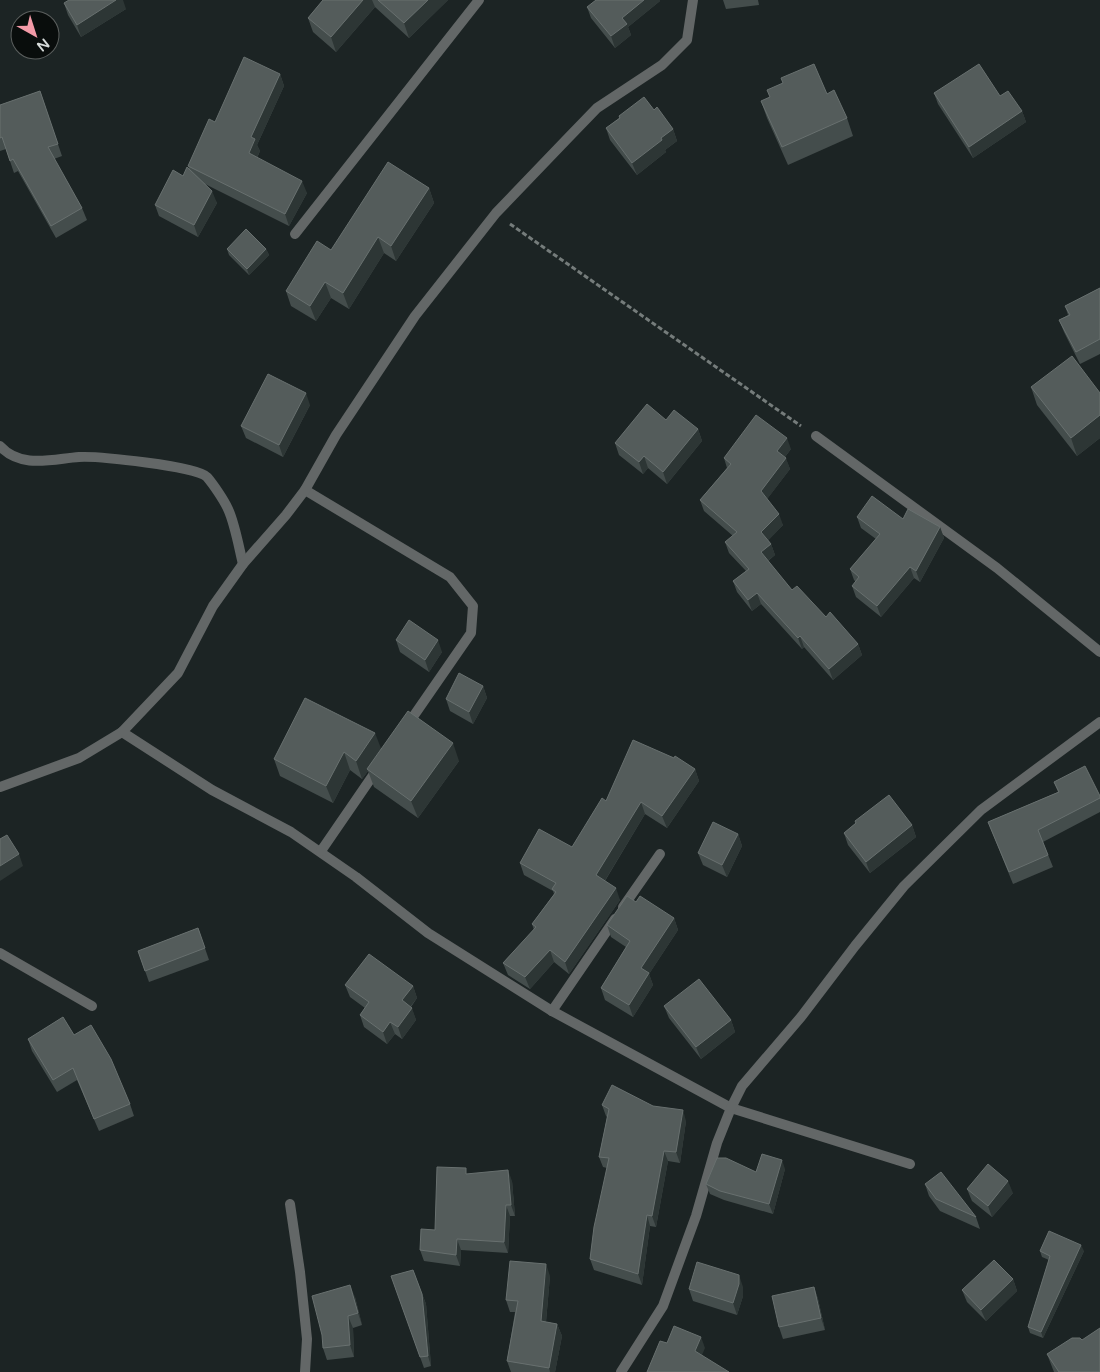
<svg xmlns="http://www.w3.org/2000/svg" width="1100" height="1372" viewBox="0 0 1100 1372" font-family="'Varela Round',sans-serif">
<rect width="100%" height="100%" fill="#1c2424"/>
<g fill="none" stroke-linecap="round" stroke-linejoin="round">
<polyline stroke="#757c7b" stroke-width="3" stroke-dasharray="5 2.5" stroke-linecap="butt" points="510,224 801,426"/>
<g stroke="#636767" stroke-width="10">
<polyline points="295,234 479,0"/>
<polyline points="816,436 997,568 1100,652"/>
<path d="M0,446C21,469 52,459 79,457C97,456 197,466 207,477C213,484 224,500 228,509C235,524 239,548 243,564"/>
<polyline points="305,490 450,577 473,606 471,633 406,727"/>
<polyline points="122,732 212,790 291,832 356,877 428,933 552,1011 731,1108 910,1164"/>
<polyline points="0,787 79,758 122,732 178,673 213,606 243,564 286,515 305,490 336,435 415,316 496,213 568,138 597,108 662,65 687,40 693,0"/>
<polyline points="321,851 378,768"/>
<polyline points="623,907 660,854"/>
<polyline points="0,953 92,1006"/>
<polyline points="552,1011 615,919"/>
<polyline points="290,1204 300,1272 307,1339 305,1372"/>
<polyline points="621,1372 663,1306 696,1216 717,1143 731,1108 742,1086 801,1017 855,946 904,886 981,810 1100,722"/>
</g>
</g>
<g fill="#444d4c">
<polygon points="323,0 448,0 409,38 375,7 336,52 313,32 308,18"/>
<polygon points="723,0 758,0 759,5 726,9"/>
<polygon points="660,1 628,27 631,35 615,48 591,18 587,7"/>
<polygon points="64,3 126,9 81,37 68,15"/>
<polygon points="280,74 284,86 257,145 260,151 257,158 307,193 289,226 205,184 217,203 198,237 159,216 155,205 183,176 189,168 188,166 215,122"/>
<polygon points="767,90 827,94 847,118 853,136 788,165 767,118 761,101 770,97"/>
<polygon points="40,91 62,156 54,159 82,208 87,220 56,238 18,171 14,173 6,149 0,151 0,105"/>
<polygon points="934,93 1022,111 1026,122 973,158 938,104"/>
<polygon points="654,110 673,129 677,141 665,150 666,152 637,175 610,140 606,128 619,118 619,116"/>
<polygon points="429,188 434,203 396,261 384,253 349,309 331,298 316,321 291,306 286,291 331,250"/>
<polygon points="227,249 266,249 269,255 249,275 229,255"/>
<polygon points="1100,288 1100,354 1080,364 1064,332 1059,320 1068,315 1065,306"/>
<polygon points="1031,387 1100,393 1100,438 1077,456 1037,405"/>
<polygon points="310,405 283,457 246,438 241,426"/>
<polygon points="666,420 698,429 702,441 667,484 648,468 643,474 619,455 615,443"/>
<polygon points="791,449 785,457 790,469 767,499 783,525 768,540 771,544 775,555 768,561 792,590 858,644 862,655 833,680 804,647 802,649 761,604 752,611 737,592 733,581 746,571 729,553 725,542 733,536 704,511 700,500 727,468 724,458"/>
<polygon points="857,517 903,519 940,527 944,538 920,582 914,578 881,617 856,597 852,586 856,582 854,580 850,569 876,539 861,528"/>
<polygon points="396,640 442,652 429,672 400,652"/>
<polygon points="483,686 487,698 473,724 450,711 446,699"/>
<polygon points="381,749 459,761 418,818 374,787 368,771 362,779 350,770 333,803 280,776 274,759"/>
<polygon points="695,769 699,781 667,828 645,814 605,881 620,900 569,974 554,962 530,989 508,975 503,963 534,930 532,924 554,894 553,891 524,875 520,863 572,847 606,801"/>
<polygon points="1054,782 1100,796 1100,812 1043,842 1053,867 1013,884 988,822 1058,792"/>
<polygon points="855,821 912,825 916,837 870,873 848,845 844,833 856,823"/>
<polygon points="738,834 742,846 727,877 703,865 698,853"/>
<polygon points="636,902 674,918 678,930 649,974 653,985 633,1017 605,1000 601,988 626,947 611,937 607,925"/>
<polygon points="198,928 209,960 149,982 138,951"/>
<polygon points="345,985 413,986 417,998 411,1007 416,1020 402,1039 395,1034 387,1044 364,1027 360,1015 365,1008 350,997"/>
<polygon points="664,1006 731,1020 735,1032 701,1059 669,1018"/>
<polygon points="74,1035 130,1104 134,1116 99,1131 77,1080 57,1092 32,1051 28,1039"/>
<polygon points="602,1105 653,1106 686,1121 680,1163 668,1161 656,1227 650,1226 642,1285 594,1270 590,1259 607,1168 603,1167 599,1157 607,1117 606,1116"/>
<polygon points="785,1169 773,1214 724,1200 710,1194 706,1184 756,1172"/>
<polygon points="468,1174 512,1181 515,1216 510,1216 508,1253 461,1250 460,1266 424,1261 420,1250 435,1230"/>
<polygon points="925,1184 976,1217 980,1229 940,1211 929,1196"/>
<polygon points="967,1189 1013,1193 992,1217 972,1201"/>
<polygon points="1040,1251 1084,1251 1043,1338 1030,1333 1028,1327 1049,1260 1042,1257"/>
<polygon points="413,1270 426,1304 431,1366 424,1368 391,1276"/>
<polygon points="550,1276 546,1322 557,1324 562,1336 555,1372 511,1372 507,1361 515,1312 510,1312 506,1300"/>
<polygon points="1013,1279 1017,1291 986,1321 967,1302 962,1290"/>
<polygon points="743,1287 743,1296 737,1315 693,1301 689,1289"/>
<polygon points="814,1287 818,1299 825,1330 783,1339 779,1327"/>
<polygon points="355,1297 362,1325 353,1328 354,1357 327,1360 323,1348"/>
<polygon points="1082,1340 1100,1372 1054,1372 1047,1354"/>
</g>
<g fill="#2d3635">
<polygon points="116,0 123,0 126,9 81,37 77,25"/>
<polygon points="363,0 372,0 375,7 336,52 331,37"/>
<polygon points="428,0 448,0 409,38 404,23"/>
<polygon points="644,0 660,0 660,1 628,27 631,35 615,48 611,36 622,18"/>
<polygon points="280,74 284,86 257,145 260,151 253,165 249,153 251,137"/>
<polygon points="1022,111 1026,122 973,158 969,147"/>
<polygon points="673,129 677,141 665,150 666,152 637,175 632,163 661,138"/>
<polygon points="302,181 307,193 289,226 285,214"/>
<polygon points="429,188 434,203 396,261 391,246"/>
<polygon points="212,191 217,203 198,237 194,225"/>
<polygon points="378,237 384,253 349,309 343,293"/>
<polygon points="266,249 269,255 249,275 247,269"/>
<polygon points="325,282 331,298 316,321 310,306"/>
<polygon points="306,393 310,405 283,457 279,445"/>
<polygon points="1100,415 1100,438 1077,456 1071,438"/>
<polygon points="698,429 702,441 667,484 663,472"/>
<polygon points="787,438 791,449 781,462 777,451"/>
<polygon points="644,456 648,468 643,474 639,462"/>
<polygon points="786,458 790,469 765,502 761,491"/>
<polygon points="779,514 783,525 765,544 761,532"/>
<polygon points="940,527 944,538 920,582 916,571"/>
<polygon points="771,544 775,555 765,563 761,552"/>
<polygon points="910,567 914,578 881,617 877,606"/>
<polygon points="757,593 761,604 752,611 748,600"/>
<polygon points="800,636 804,647 802,649 798,638"/>
<polygon points="438,640 442,652 429,672 425,660"/>
<polygon points="858,644 862,655 833,680 829,669"/>
<polygon points="483,686 487,698 473,724 469,712"/>
<polygon points="375,733 382,751 367,769 368,771 362,779 356,761"/>
<polygon points="453,743 459,761 418,818 411,801"/>
<polygon points="344,752 350,770 333,803 326,786"/>
<polygon points="695,769 699,781 667,828 662,816"/>
<polygon points="641,802 645,814 601,887 596,875"/>
<polygon points="912,825 916,837 870,873 866,862"/>
<polygon points="738,834 742,846 727,877 722,865"/>
<polygon points="19,854 23,866 0,881 0,866"/>
<polygon points="616,888 620,900 569,974 565,962"/>
<polygon points="674,918 678,930 649,974 653,985 633,1017 629,1005 641,968"/>
<polygon points="550,950 554,962 530,989 525,977"/>
<polygon points="413,986 417,998 406,1012 402,1000"/>
<polygon points="412,1008 416,1020 402,1039 398,1027"/>
<polygon points="731,1020 735,1032 701,1059 696,1047"/>
<polygon points="390,1022 395,1034 387,1044 383,1032"/>
<polygon points="683,1110 686,1121 680,1163 676,1152"/>
<polygon points="664,1151 668,1161 656,1227 652,1216"/>
<polygon points="782,1160 785,1169 773,1214 769,1204"/>
<polygon points="508,1170 512,1181 515,1216 511,1205"/>
<polygon points="1008,1181 1013,1193 992,1217 988,1206"/>
<polygon points="506,1205 510,1216 508,1253 504,1242"/>
<polygon points="647,1215 650,1226 642,1285 638,1274"/>
<polygon points="457,1239 461,1250 460,1266 456,1255"/>
<polygon points="1081,1245 1084,1251 1043,1338 1041,1332"/>
<polygon points="546,1264 550,1276 545,1333 541,1321"/>
<polygon points="739,1275 743,1287 743,1296 737,1315 733,1303"/>
<polygon points="1013,1279 1017,1291 986,1321 981,1310"/>
<polygon points="350,1285 355,1297 362,1325 358,1313"/>
<polygon points="814,1287 818,1299 825,1330 821,1318"/>
<polygon points="422,1294 426,1304 431,1366 428,1356"/>
<polygon points="348,1316 353,1328 354,1357 350,1345"/>
<polygon points="557,1324 562,1336 555,1372 550,1372 549,1368"/>
<polygon points="701,1337 705,1348 699,1362 695,1351"/>
</g>
<g fill="#545c5b" stroke="#68706f">
<polygon points="69,0 116,0 77,25 64,3"/>
<polygon points="323,0 363,0 331,37 308,18"/>
<polygon points="378,0 428,0 404,23"/>
<polygon points="596,0 644,0 622,18 627,24 611,36 587,7"/>
<polygon points="244,57 280,74 251,137 255,139 249,153 302,181 285,214 188,166 209,119 215,122"/>
<polygon points="814,64 827,94 834,90 847,118 782,147 761,101 770,97 767,90 783,83 781,78"/>
<polygon points="979,64 1000,96 1008,91 1022,111 969,147 934,93"/>
<polygon points="40,91 58,144 48,147 82,208 51,226 13,159 10,161 2,137 0,138 0,105"/>
<polygon points="644,97 654,110 657,107 673,129 661,138 662,140 632,163 606,128 620,118 619,116"/>
<polygon points="388,162 429,188 391,246 378,237 343,293 325,282 310,306 286,291 317,241 331,250"/>
<polygon points="187,167 212,191 194,225 155,205 173,170 183,176"/>
<polygon points="246,229 266,249 247,269 227,249"/>
<polygon points="1100,288 1100,339 1076,352 1059,320 1070,315 1065,306"/>
<polygon points="1072,356 1100,393 1100,415 1071,438 1031,387"/>
<polygon points="268,374 306,393 279,445 241,426"/>
<polygon points="647,404 666,420 674,410 698,429 663,472 644,456 639,462 615,443"/>
<polygon points="756,415 787,438 777,451 786,458 761,491 779,514 761,532 771,544 761,552 792,590 797,586 826,617 830,612 858,644 829,669 800,636 798,638 757,593 748,600 733,581 749,569 725,542 737,532 700,500 731,464 724,458"/>
<polygon points="872,496 903,519 908,509 940,527 916,571 910,567 877,606 852,586 859,577 850,569 880,534 857,517"/>
<polygon points="409,620 438,640 425,660 396,640"/>
<polygon points="459,673 483,686 469,712 446,699"/>
<polygon points="305,698 375,733 356,761 344,752 326,786 274,759"/>
<polygon points="408,711 453,743 411,801 367,769"/>
<polygon points="633,740 674,758 675,756 695,769 662,816 641,802 596,875 616,888 565,962 550,950 525,977 503,963 536,927 532,924 556,892 552,889 556,883 520,863 539,829 572,847 602,798 606,801"/>
<polygon points="1085,766 1100,796 1100,798 1038,830 1048,855 1009,872 988,822 1059,792 1054,782"/>
<polygon points="889,795 912,825 866,862 844,833 856,823 855,821"/>
<polygon points="713,822 738,834 722,865 698,853"/>
<polygon points="7,835 19,854 0,866 0,839"/>
<polygon points="627,896 636,902 640,896 674,918 641,968 649,973 629,1005 601,988 630,941 607,925"/>
<polygon points="198,928 205,948 145,971 138,951"/>
<polygon points="369,954 413,986 402,1000 412,1008 398,1027 390,1022 383,1032 360,1015 369,1002 345,985"/>
<polygon points="699,979 731,1020 696,1047 664,1006"/>
<polygon points="63,1017 74,1035 91,1025 111,1059 130,1104 94,1119 73,1068 53,1080 28,1039"/>
<polygon points="612,1085 653,1106 683,1110 676,1152 664,1151 652,1216 647,1215 638,1274 590,1259 594,1227 609,1158 599,1157 609,1109 602,1105"/>
<polygon points="762,1154 782,1160 769,1204 720,1191 706,1184 717,1158 726,1158 756,1172"/>
<polygon points="988,1164 1008,1181 988,1206 967,1189"/>
<polygon points="437,1167 466,1168 466,1174 508,1170 511,1205 506,1205 504,1242 457,1239 456,1255 420,1250 421,1229 435,1230"/>
<polygon points="941,1172 976,1217 936,1199 925,1184"/>
<polygon points="1049,1231 1081,1245 1041,1332 1028,1327 1050,1256 1040,1251"/>
<polygon points="994,1260 1013,1279 981,1310 962,1290"/>
<polygon points="510,1261 546,1264 541,1321 557,1324 549,1368 507,1361 518,1301 506,1300"/>
<polygon points="697,1262 739,1275 739,1284 733,1303 689,1289"/>
<polygon points="413,1270 422,1294 428,1356 420,1357 391,1276"/>
<polygon points="350,1285 358,1313 348,1316 350,1345 323,1348 322,1335 312,1296"/>
<polygon points="814,1287 821,1318 779,1327 772,1296"/>
<polygon points="674,1326 701,1337 695,1351 729,1372 647,1372 660,1341 667,1343"/>
<polygon points="1100,1328 1100,1372 1059,1372 1047,1354 1072,1338 1080,1338 1082,1340"/>
</g>
<g transform="translate(35 35) rotate(141)"><circle r="24" fill="#090d0c" stroke="#5b5f5e"/>
<path d="M0-4L9 19L0 12L-9 19Z" fill="#f39aa7"/>
<text y="-8" font-size="14" font-weight="bold" text-anchor="middle" fill="#d6dbda">N</text>
</g>
</svg>
